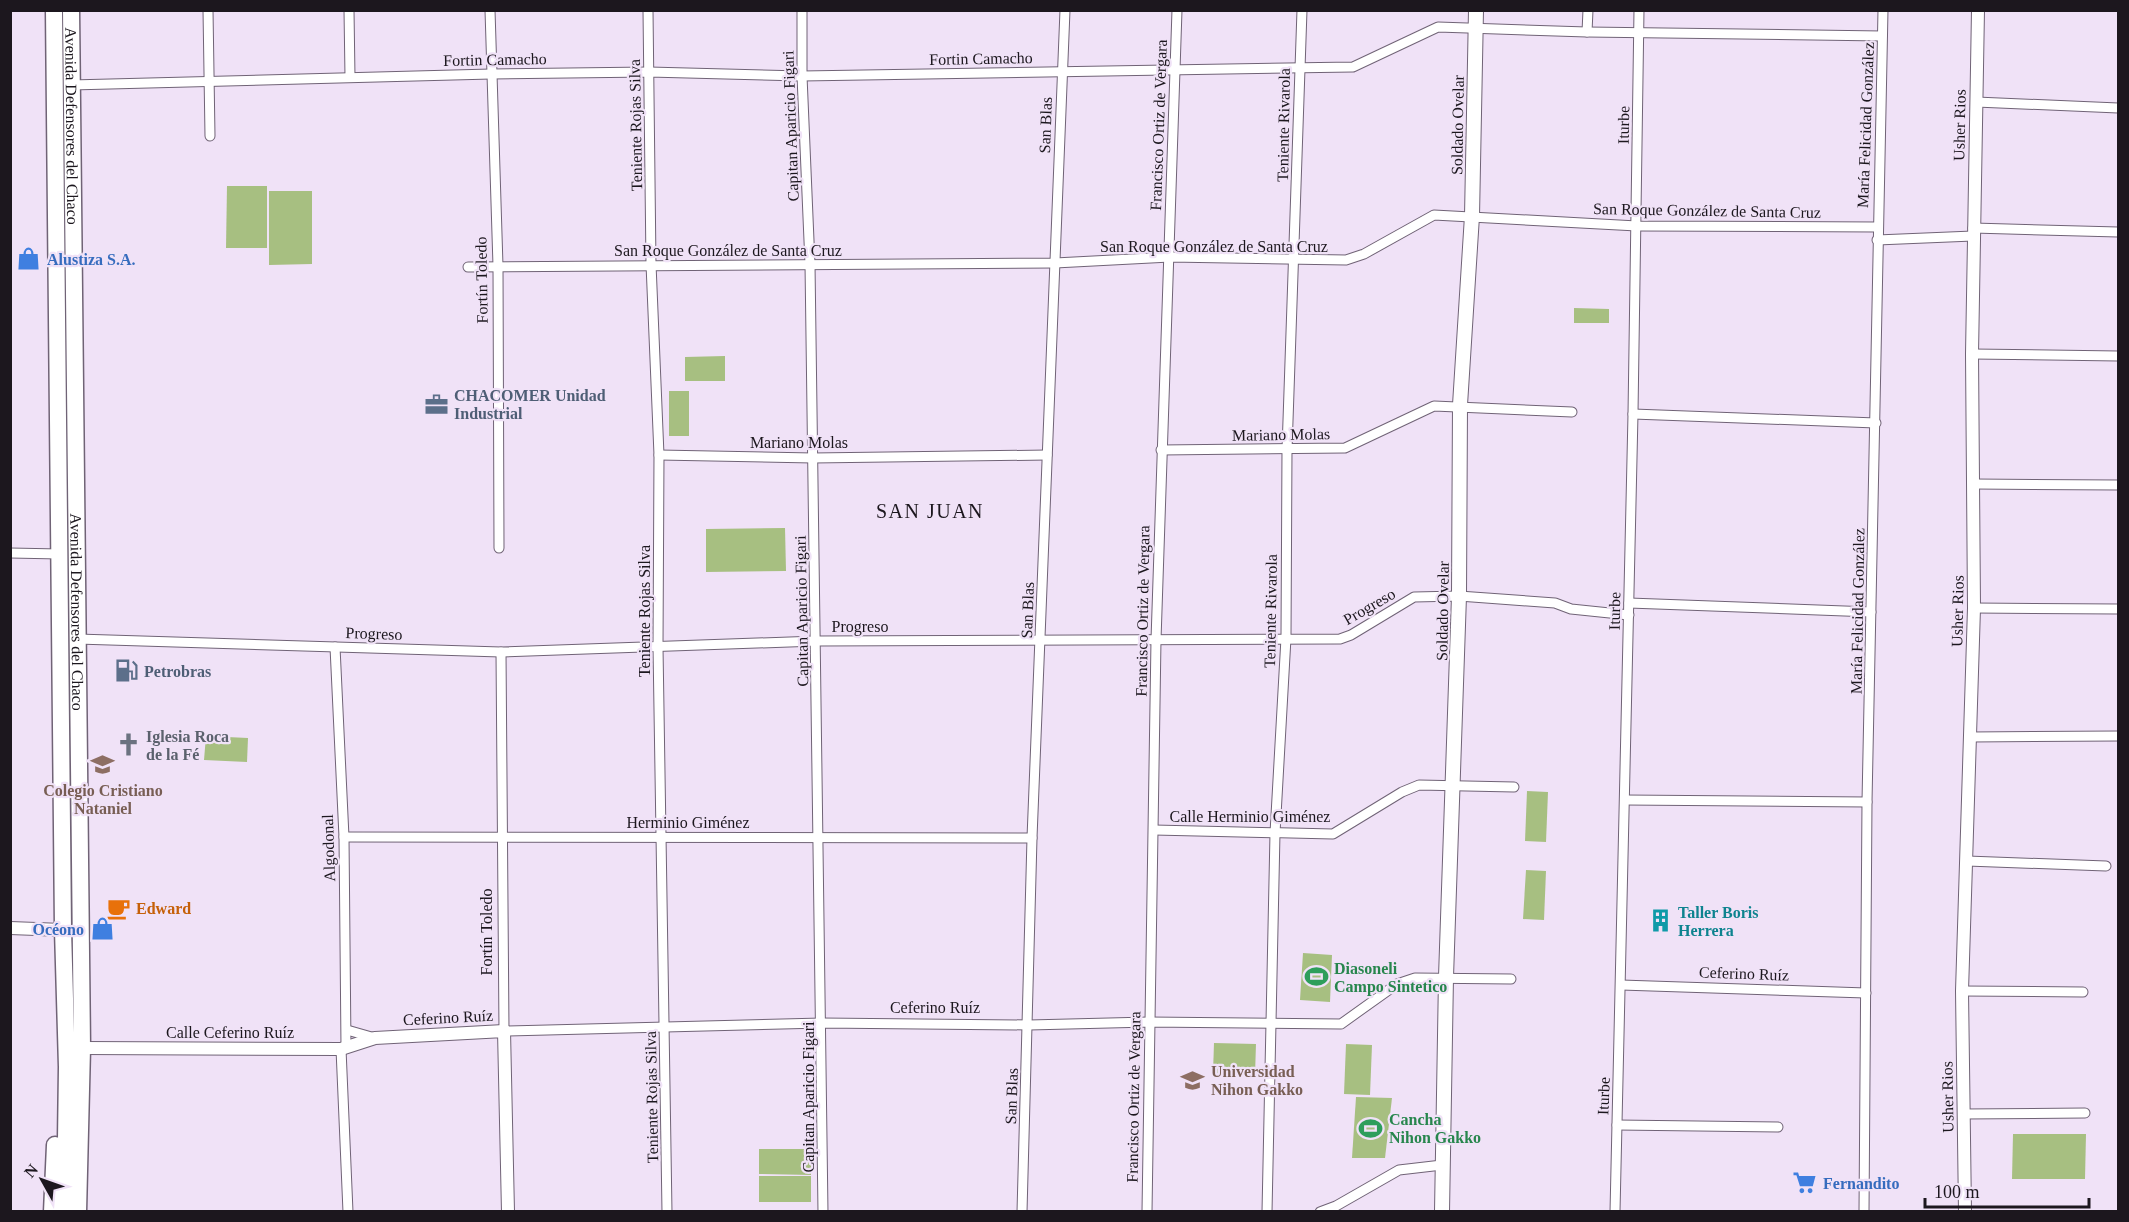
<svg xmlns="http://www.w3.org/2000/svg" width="2129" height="1222" viewBox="0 0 2129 1222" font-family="Georgia,serif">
<rect width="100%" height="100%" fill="#f0e2f7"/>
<g fill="#a7bf81">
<polygon points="59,11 65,11 74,915 73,1056"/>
<polygon points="227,186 267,186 267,248 226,248"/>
<polygon points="269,191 312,191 312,264 269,265"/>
<polygon points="1574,308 1609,309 1609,323 1574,323"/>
<polygon points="725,356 725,381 685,381 685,357"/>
<rect x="669" y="391" width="20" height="45"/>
<polygon points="785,528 786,571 706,572 706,529"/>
<polygon points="206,736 248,738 247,762 204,760"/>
<polygon points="1527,791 1548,792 1546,842 1525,841"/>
<polygon points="1526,870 1546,871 1544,920 1523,919"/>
<polygon points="1303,953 1332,955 1330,1002 1300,1000"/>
<polygon points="1214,1043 1256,1044 1255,1075 1213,1073"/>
<polygon points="1346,1044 1372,1045 1370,1095 1344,1094"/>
<polygon points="1356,1097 1392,1098 1385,1158 1352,1158"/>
<polygon points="2013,1134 2086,1134 2085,1179 2012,1179"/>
<polygon points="759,1149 811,1149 811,1175 759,1174"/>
<rect x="759" y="1176" width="52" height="26"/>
</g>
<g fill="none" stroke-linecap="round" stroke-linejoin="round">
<defs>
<g id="minor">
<polyline points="208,10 210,136"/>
<polyline points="349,10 350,77"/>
<polyline points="490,10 498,266 499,548"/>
<polyline points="648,10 651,264 659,455 658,647 667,1212"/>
<polyline points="802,10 802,76 810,264 823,1212"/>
<polyline points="1587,32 1588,10"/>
<polyline points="71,85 491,74 649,72 802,76 1353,67 1438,27 1587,32 1882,36"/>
<polyline points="1976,102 2118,108"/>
<polyline points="1973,228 2118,232"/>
<polyline points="1877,240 1973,236"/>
<polyline points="468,267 1055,263 1170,257 1346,260 1364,254 1434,215 1637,226 1877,227"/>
<polyline points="1972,354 2118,356"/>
<polyline points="1633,414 1876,423"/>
<polyline points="1161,450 1345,448 1434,406 1572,412"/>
<polyline points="659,455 813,458 1047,455"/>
<polyline points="1974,484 2118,485"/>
<polyline points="10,553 60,554"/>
<polyline points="1629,603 1871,612"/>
<polyline points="1974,608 2118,609"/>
<polyline points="77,639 501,652 817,641 1340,639 1351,635 1414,597 1459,596 1555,603 1571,609 1629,615"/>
<polyline points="335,647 344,837 346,1047"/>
<polyline points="501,652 504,1031 822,1023 1029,1025 1149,1022 1341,1024 1397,984 1415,978 1511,979"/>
<polyline points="1970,737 2118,736"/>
<polyline points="1625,800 1867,802"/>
<polyline points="1154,830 1333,834 1402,792 1419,785 1514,787"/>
<polyline points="344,837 1032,838"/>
<polyline points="1967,861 2106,866"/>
<polyline points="1621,985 1866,993"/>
<polyline points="1962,991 2083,992"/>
<polyline points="347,1030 375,1038"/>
<polyline points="341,1049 348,1212"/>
<polyline points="1964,1114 2085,1113"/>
<polyline points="1617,1125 1778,1127"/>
<polyline points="1022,1212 1032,838 1065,10"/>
<polyline points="1147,1212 1156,640 1177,10"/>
<polyline points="1267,1212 1275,833 1286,638 1287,450 1302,10"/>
<polyline points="1320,1212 1336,1206 1399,1170 1442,1165"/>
<polyline points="1615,1212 1633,414 1639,10"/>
<polyline points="1864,1212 1867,802 1883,10"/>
</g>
<g id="tertiary">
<polyline points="10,928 63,930"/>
<polyline points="82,1048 341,1049 375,1038 504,1031 508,1212"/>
<polyline points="1965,1212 1962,991 1974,608 1972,354 1978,10"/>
</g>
<polyline id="secondary" points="1442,1212 1446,977 1459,596 1460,405 1472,216 1476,10"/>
<g id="trunk">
<polyline points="54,10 63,930 67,1067 65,1212"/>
<path id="s1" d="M71,10L82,1048L78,1212"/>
<polyline points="52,1212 55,1145"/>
</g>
</defs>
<use href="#minor" stroke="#706376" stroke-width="11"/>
<use href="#tertiary" stroke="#706376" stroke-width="14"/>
<use href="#secondary" stroke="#706376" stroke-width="16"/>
<use href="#trunk" stroke="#706376" stroke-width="19"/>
<use href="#minor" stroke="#fff" stroke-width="9"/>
<use href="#tertiary" stroke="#fff" stroke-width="12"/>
<use href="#secondary" stroke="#fff" stroke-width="14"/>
<use href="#trunk" stroke="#fff" stroke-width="16"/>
</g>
<defs>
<symbol id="shop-bare" viewBox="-9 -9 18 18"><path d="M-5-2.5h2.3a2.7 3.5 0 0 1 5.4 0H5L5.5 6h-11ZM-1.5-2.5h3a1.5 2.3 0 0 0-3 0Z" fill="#3f7fe0" stroke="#f0e2f7" stroke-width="2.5" paint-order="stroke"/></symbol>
<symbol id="office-bare" viewBox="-9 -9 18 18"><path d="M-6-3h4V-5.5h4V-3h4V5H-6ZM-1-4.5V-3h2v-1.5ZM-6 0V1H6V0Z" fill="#5c6f8a" stroke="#f0e2f7" stroke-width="2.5" paint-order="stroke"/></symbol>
<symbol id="fuel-bare" viewBox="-9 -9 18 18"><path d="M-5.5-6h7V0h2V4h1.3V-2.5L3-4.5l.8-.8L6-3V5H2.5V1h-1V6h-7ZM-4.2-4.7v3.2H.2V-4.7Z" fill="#5c6f8a" stroke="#f0e2f7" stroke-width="2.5" paint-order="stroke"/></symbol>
<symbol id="church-bare" viewBox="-9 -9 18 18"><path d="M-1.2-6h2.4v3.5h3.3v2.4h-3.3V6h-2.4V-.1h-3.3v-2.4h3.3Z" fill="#6b7280" stroke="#f0e2f7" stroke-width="2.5" paint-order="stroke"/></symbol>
<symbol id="school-bare" viewBox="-9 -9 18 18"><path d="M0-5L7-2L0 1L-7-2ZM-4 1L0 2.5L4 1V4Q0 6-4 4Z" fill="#8d6e63" stroke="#f0e2f7" stroke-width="2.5" paint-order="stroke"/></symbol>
<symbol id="cafe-bare" viewBox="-9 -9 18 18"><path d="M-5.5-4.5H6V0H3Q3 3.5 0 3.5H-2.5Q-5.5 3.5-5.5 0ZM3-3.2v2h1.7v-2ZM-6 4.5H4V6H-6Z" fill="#e8710a" stroke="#f0e2f7" stroke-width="2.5" paint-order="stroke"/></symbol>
<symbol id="building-bare" viewBox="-9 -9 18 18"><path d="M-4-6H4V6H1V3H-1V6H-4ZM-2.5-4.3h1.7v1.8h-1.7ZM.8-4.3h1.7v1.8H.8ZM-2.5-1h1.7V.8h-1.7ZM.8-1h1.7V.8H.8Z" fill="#0f9aa8" stroke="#f0e2f7" stroke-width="2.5" paint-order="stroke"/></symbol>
<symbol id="stadium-bare" viewBox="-9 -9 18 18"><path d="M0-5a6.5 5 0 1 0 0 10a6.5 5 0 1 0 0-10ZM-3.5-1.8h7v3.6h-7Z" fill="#2e9e5b" stroke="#f0e2f7" stroke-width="2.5" paint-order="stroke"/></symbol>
<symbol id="university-bare" viewBox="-9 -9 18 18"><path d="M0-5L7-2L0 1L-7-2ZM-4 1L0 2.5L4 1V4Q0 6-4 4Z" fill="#8d6e63" stroke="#f0e2f7" stroke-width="2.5" paint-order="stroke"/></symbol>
<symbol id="supermarket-bare" viewBox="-9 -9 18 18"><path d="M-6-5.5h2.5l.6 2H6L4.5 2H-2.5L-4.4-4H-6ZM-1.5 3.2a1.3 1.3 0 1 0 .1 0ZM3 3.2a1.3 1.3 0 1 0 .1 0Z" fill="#3f7fe0" stroke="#f0e2f7" stroke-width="2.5" paint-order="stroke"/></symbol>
</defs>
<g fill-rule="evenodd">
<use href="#shop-bare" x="12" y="242" width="33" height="33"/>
<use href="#office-bare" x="420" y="388" width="33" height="33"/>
<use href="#fuel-bare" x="110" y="654" width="33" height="33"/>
<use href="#church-bare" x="112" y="728" width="33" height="33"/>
<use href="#school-bare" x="86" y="748" width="33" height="33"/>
<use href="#cafe-bare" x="102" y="892" width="33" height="33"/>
<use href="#building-bare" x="1644" y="904" width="33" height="33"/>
<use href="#shop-bare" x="86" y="912" width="33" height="33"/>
<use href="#stadium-bare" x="1300" y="960" width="33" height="33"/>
<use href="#university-bare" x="1176" y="1064" width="33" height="33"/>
<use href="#stadium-bare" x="1354" y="1112" width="33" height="33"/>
<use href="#supermarket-bare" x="1788" y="1166" width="33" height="33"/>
</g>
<g text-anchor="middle" stroke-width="4.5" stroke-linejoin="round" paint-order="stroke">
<g font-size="16" fill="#1c171e" stroke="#f0e2f7">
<text transform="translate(981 58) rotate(-1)" y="6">Fortin Camacho</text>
<text transform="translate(495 59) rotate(-1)" y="6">Fortin Camacho</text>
<text dy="6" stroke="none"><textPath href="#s1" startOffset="116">Avenida Defensores del Chaco</textPath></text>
<text transform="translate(635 125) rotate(-91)" y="6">Teniente Rojas Silva</text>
<text transform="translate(1045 125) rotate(-88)" y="6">San Blas</text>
<text transform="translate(1158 125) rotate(-88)" y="6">Francisco Ortiz de Vergara</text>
<text transform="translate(1283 125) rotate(-89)" y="6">Teniente Rivarola</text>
<text transform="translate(1457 125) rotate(-89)" y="6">Soldado Ovelar</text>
<text transform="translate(1623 125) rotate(-89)" y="6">Iturbe</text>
<text transform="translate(1865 125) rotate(-88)" y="6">María Felicidad González</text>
<text transform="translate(1959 125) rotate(-89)" y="6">Usher Rios</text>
<text transform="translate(790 126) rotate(-92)" y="6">Capitan Aparicio Figari</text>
<text transform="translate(1707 210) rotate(1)" y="6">San Roque González de Santa Cruz</text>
<text x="1214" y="252">San Roque González de Santa Cruz</text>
<text x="728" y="256">San Roque González de Santa Cruz</text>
<text transform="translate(481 280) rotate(-91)" y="6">Fortín Toledo</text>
<text transform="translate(1281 434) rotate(-1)" y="6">Mariano Molas</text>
<text x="799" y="448">Mariano Molas</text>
<text transform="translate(1369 606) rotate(-30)" y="6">Progreso</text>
<text transform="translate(1027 610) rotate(-88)" y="6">San Blas</text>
<text dy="6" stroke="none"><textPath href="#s1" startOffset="602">Avenida Defensores del Chaco</textPath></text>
<text transform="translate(644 611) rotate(-90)" y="6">Teniente Rojas Silva</text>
<text transform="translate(801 611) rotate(-91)" y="6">Capitan Aparicio Figari</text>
<text transform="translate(1142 611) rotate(-89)" y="6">Francisco Ortiz de Vergara</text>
<text transform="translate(1270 611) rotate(-89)" y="6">Teniente Rivarola</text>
<text transform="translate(1442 611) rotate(-89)" y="6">Soldado Ovelar</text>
<text transform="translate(1614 611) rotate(-89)" y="6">Iturbe</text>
<text transform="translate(1857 611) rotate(-89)" y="6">María Felicidad González</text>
<text transform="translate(1957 611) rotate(-89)" y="6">Usher Rios</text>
<text x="860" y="632">Progreso</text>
<text transform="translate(374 633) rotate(2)" y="6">Progreso</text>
<text x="1250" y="822">Calle Herminio Giménez</text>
<text x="688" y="828">Herminio Giménez</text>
<text transform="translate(328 848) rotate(-92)" y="6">Algodonal</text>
<text transform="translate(486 932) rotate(-90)" y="6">Fortín Toledo</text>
<text transform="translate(1744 973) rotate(2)" y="6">Ceferino Ruíz</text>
<text x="935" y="1013">Ceferino Ruíz</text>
<text transform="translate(448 1017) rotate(-3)" y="6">Ceferino Ruíz</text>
<text x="230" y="1038">Calle Ceferino Ruíz</text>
<text transform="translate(1011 1096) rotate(-88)" y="6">San Blas</text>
<text transform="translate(1603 1096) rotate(-88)" y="6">Iturbe</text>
<text transform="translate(651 1097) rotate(-91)" y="6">Teniente Rojas Silva</text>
<text transform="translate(808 1097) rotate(-90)" y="6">Capitan Aparicio Figari</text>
<text transform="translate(1133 1097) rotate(-89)" y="6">Francisco Ortiz de Vergara</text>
<text transform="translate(1947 1097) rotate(-91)" y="6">Usher Rios</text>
</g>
<g font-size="16" font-weight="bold" fill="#366cbe" stroke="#f0e2f7" text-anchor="start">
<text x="47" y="265">Alustiza S.A.</text>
<text x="84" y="935" text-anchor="end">Océono</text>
<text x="1823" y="1189">Fernandito</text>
</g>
<g font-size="16" font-weight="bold" fill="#4e5e75" stroke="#f0e2f7" text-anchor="start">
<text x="454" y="401">CHACOMER Unidad<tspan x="454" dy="18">Industrial</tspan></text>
<text x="144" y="677">Petrobras</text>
</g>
<g font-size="16" font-weight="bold" fill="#5b616d" stroke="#f0e2f7" text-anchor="start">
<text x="146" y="742">Iglesia Roca<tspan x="146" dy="18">de la Fé</tspan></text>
</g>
<g font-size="16" font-weight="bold" fill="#785e54" stroke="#f0e2f7">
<text x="103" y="796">Colegio Cristiano<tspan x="103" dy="18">Nataniel</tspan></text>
<text x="1211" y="1077" text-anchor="start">Universidad<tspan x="1211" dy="18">Nihon Gakko</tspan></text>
</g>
<g font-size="16" font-weight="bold" fill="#c56008" stroke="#f0e2f7" text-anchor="start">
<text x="136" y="914">Edward</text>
</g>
<g font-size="16" font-weight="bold" fill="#0d838f" stroke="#f0e2f7" text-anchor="start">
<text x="1678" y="918">Taller Boris<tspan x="1678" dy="18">Herrera</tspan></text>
</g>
<g font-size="16" font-weight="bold" fill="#27864d" stroke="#f0e2f7" text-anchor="start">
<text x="1334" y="974">Diasoneli<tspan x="1334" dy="18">Campo Sintetico</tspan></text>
<text x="1389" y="1125">Cancha<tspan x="1389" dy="18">Nihon Gakko</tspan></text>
</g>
<g font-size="20" letter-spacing="1.5" fill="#1c171e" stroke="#f0e2f7">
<text x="930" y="518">SAN JUAN</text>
</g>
</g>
<rect width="2129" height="1222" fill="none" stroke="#1c171e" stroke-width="24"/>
<g transform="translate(42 1180) rotate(310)" stroke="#f0e2f7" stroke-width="4.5" paint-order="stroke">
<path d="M0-4.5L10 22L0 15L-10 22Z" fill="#1c171e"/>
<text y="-9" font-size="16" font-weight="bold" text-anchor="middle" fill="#1c171e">N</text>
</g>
<path d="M1925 1198v9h164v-9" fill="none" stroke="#1c171e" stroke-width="3"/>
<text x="1934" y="1198" font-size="18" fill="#1c171e" stroke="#f0e2f7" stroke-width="4.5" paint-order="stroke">100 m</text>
</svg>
